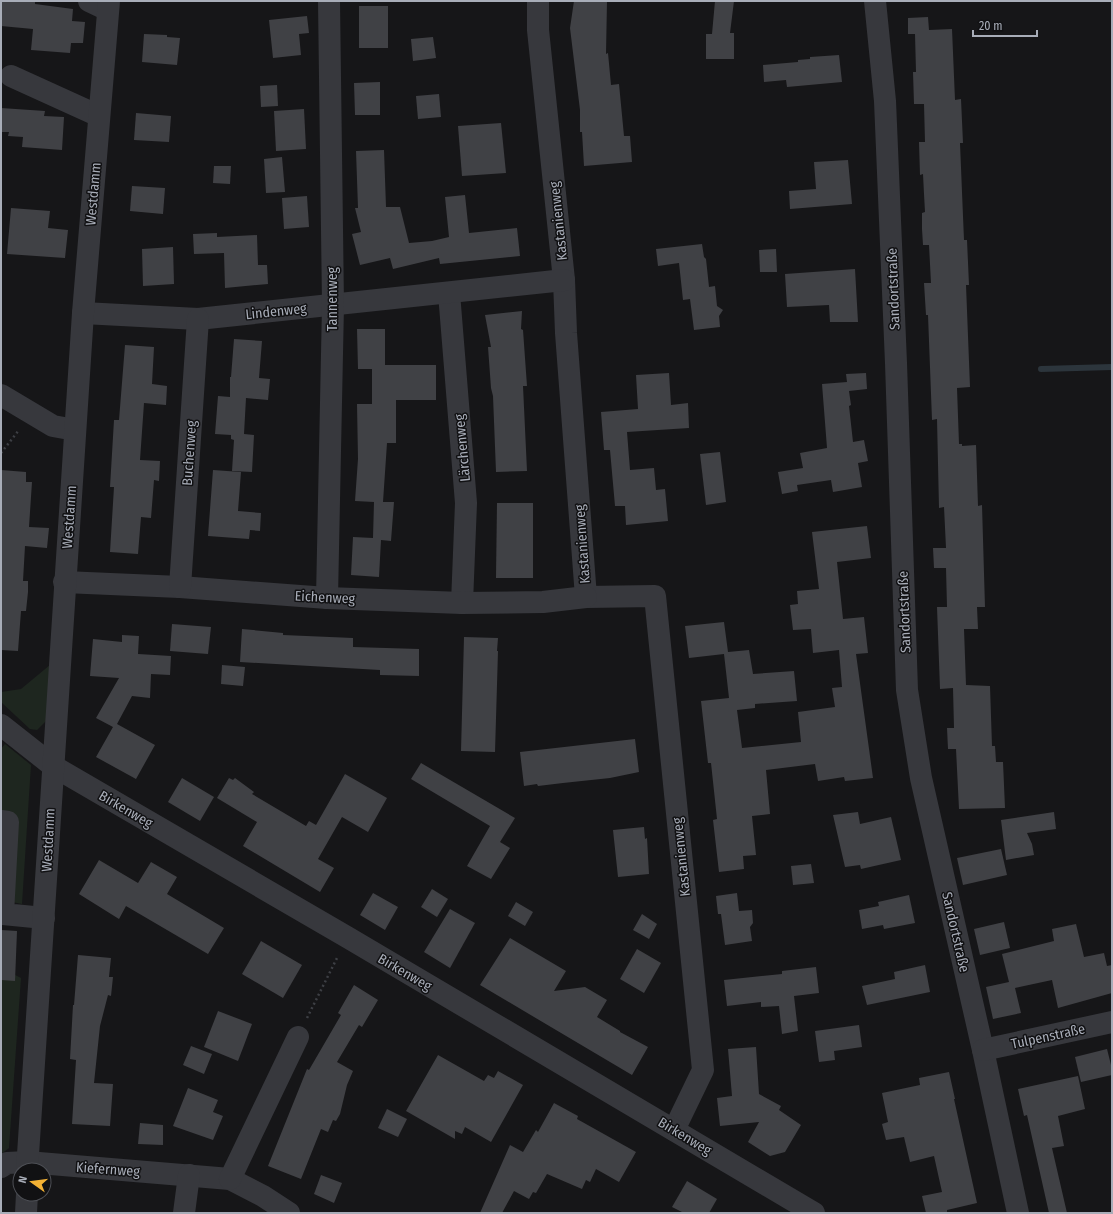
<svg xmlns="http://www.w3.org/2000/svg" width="1113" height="1214" viewBox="0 0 1113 1214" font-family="'Fira Sans Condensed',sans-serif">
<rect width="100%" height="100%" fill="#161618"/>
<g fill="#1e261f">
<polygon points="50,665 46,721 37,730 30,729 1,702 1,692 21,689"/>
<polygon points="5,744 31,765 22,904 12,902 17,816 1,813 1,749"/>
<polygon points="1,968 21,978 9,1148 1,1154"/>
</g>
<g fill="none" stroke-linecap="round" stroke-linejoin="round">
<polyline stroke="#2c353c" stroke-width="6" points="1041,369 1112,367"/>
</g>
<g fill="#404145">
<polygon points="1,1 35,1 35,4 73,9 72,21 85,22 83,43 71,43 70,53 31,50 33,29 1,26"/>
<polygon points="574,1 607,1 606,54 608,53 611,85 619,84 624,136 630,136 632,162 584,166 582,132 580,132 580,110 570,28"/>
<polygon points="715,1 734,1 730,33 734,33 734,59 706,59 706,34 712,34"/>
<rect x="359" y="6" width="29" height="42"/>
<polygon points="307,16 309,33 299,34 301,55 273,58 269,20"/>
<polygon points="928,17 929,30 952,29 955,100 961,99 963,143 960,143 962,192 964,240 967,240 969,285 966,285 970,387 957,388 959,444 962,444 962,446 976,445 978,506 982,505 985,607 977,607 978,629 964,629 966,685 990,686 992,746 995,746 996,762 1003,762 1005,808 959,809 956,749 948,749 947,728 954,728 953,688 940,689 937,607 947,607 946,568 934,568 933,548 946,548 944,507 939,508 937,419 932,420 928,315 926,315 924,283 931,283 929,245 923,245 922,229 922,213 925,212 924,194 923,174 920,175 919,142 925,142 924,104 914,104 913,72 916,72 915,34 908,34 908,18"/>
<polygon points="144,34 167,35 167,37 180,38 177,65 142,62"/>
<polygon points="433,37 436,58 413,61 411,39"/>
<polygon points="839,55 842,82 787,87 786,80 764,82 763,65 798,62 798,60 810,59 810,57"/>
<polygon points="380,82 380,115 355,115 354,83"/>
<polygon points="277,85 278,106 261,107 260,86"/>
<polygon points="439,94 441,117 418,119 416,96"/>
<polygon points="1,108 45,111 44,116 64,117 62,150 22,147 23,137 8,136 9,132 1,132"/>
<polygon points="304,109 306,149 276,151 274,111"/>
<polygon points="136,113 171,116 169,142 134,140"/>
<polygon points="501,123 506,173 462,176 458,126"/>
<polygon points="384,150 386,207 400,207 409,243 432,241 449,237 445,197 465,195 469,233 517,228 520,256 440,264 439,258 393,269 390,258 360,265 352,234 361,232 355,208 358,208 356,151"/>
<polygon points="282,157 285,192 266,193 264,159"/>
<polygon points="848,160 852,204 790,209 789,191 816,189 814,162"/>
<polygon points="214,166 231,166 230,184 213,183"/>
<polygon points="132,186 165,188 163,214 130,211"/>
<polygon points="307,196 309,227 284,229 282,198"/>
<polygon points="11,208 50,211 48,228 68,230 65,258 7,254"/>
<polygon points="217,233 217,237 257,235 258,265 267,265 268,284 225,288 224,253 194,254 193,234"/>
<polygon points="702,244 704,257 706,259 709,287 715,286 717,306 723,310 719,316 720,327 694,330 690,299 683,300 679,263 658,266 656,249"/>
<polygon points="173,247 174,284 143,286 142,249"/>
<polygon points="776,249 777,272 760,272 759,250"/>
<polygon points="855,269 858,322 830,322 829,305 787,307 785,274"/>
<polygon points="522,311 521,329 523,330 527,386 523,386 527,471 496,472 493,396 491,388 488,347 491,347 485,315"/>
<polygon points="357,329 385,329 385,365 436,365 436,400 396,400 396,443 387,443 383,502 394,502 391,541 381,540 379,577 351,575 353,537 373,538 374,502 355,501 358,459 357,404 372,404 372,369 358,369"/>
<polygon points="234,339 262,341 259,378 270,379 268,400 246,398 244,434 254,435 252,472 232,471 234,440 231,439 231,435 215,434 218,396 230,397 230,377 231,377"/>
<polygon points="125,345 154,347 152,384 167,386 166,405 144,403 140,460 160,461 159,481 154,480 151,518 141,517 138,554 110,552 114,487 110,487 114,420 119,420"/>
<polygon points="669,373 671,405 688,403 689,428 627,432 630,470 654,468 656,490 665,489 668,521 626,525 625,506 615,506 610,450 604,450 601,412 638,409 636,375"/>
<polygon points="866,373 867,389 849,391 851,405 849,406 853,442 864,440 868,461 858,463 862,487 833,492 831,480 797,485 798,491 782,494 778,472 803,468 800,453 827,448 822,384 847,382 846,374"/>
<polygon points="720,452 726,502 706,505 700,454"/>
<polygon points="1,470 26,472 26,482 32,482 29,527 49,528 47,548 25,546 23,581 28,581 28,592 26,611 21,611 18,651 1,650"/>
<polygon points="213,470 241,472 238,511 261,513 260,531 250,530 249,539 208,536"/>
<polygon points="497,503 533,503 533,578 496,578"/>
<polygon points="867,526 871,558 837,562 843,619 864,617 868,653 856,654 873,778 845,781 844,777 818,781 815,764 766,770 770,814 752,816 756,855 743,856 744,869 719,872 713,820 717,819 711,763 708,763 701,701 729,698 724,654 689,658 685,626 724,622 728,652 749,650 753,674 794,671 797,701 755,704 755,708 737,710 742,748 801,742 798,712 835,707 832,688 842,687 839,650 813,653 811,629 793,630 790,605 798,604 797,591 819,589 812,532"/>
<polygon points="172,624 211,627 208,654 170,651"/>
<polygon points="242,629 283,633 283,635 353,638 353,647 419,649 419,676 380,675 380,670 240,662"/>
<polygon points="122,635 139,636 138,654 171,656 170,675 151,674 150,698 132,696 117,724 155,745 136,779 96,757 113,727 96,718 119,678 90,676 93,639 122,642"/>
<polygon points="464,637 498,638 497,651 498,651 495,752 461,751"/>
<polygon points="222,665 245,667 243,686 221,684"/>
<polygon points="635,739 639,772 610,778 563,783 538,786 537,784 524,786 520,752"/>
<polygon points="421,763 515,818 500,842 510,848 491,879 467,866 490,826 411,779"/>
<polygon points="345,774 387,798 368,832 342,817 318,859 334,868 320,892 243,846 257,822 217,798 229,778 233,780 235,778 254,792 252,794 306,826 309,821 316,825"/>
<polygon points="182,778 214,797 200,821 168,802"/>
<polygon points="858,812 860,824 891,817 901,860 861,869 860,865 845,867 833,815"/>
<polygon points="1054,812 1056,829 1027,833 1032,844 1034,855 1006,860 1001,820"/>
<polygon points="644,827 645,839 647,838 649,874 618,877 613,830"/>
<polygon points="1001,849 1007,875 963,885 957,858"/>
<polygon points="99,860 138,883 151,862 177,877 167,894 224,928 208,954 126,906 119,919 79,894"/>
<polygon points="811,864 814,883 793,885 791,866"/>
<polygon points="432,889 448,899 437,917 421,907"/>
<polygon points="373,893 398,907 385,930 360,915"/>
<polygon points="737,893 739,911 752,910 753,923 750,927 752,941 725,945 721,914 718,914 716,896"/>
<polygon points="909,895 915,923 884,929 883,925 862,929 859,910 879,906 878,902"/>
<polygon points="516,902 533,912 525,926 508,916"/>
<polygon points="450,909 475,923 450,968 424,952"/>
<polygon points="642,914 657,924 649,939 633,930"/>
<polygon points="1004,922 1010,948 980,955 974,929"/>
<polygon points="1076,924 1084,957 1104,953 1107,966 1112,965 1112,993 1058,1008 1052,980 1015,988 1021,1013 993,1019 986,987 1009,982 1002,954 1054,941 1052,929"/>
<polygon points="1,930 17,931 15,981 1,980"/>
<polygon points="510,938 566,971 554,991 585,987 607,1000 597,1017 620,1031 620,1032 648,1047 632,1075 480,985"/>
<polygon points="261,941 302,965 283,998 242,974"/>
<polygon points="637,949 661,963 644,993 620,979"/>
<polygon points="78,955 111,958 109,977 113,977 111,996 108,995 100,1026 94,1083 113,1084 110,1126 72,1124 76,1060 70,1059 73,1005 74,1005"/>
<polygon points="925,965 930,992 867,1005 862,986 895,979 894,972"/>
<polygon points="816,967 819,993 794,996 798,1031 782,1034 779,1006 761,1007 761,1002 727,1006 724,980 782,974 782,971"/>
<polygon points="354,985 378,1000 362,1027 359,1025 337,1062 353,1071 347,1085 340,1114 336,1121 333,1120 328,1132 321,1129 301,1179 268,1166 307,1069 309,1070 341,1015 338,1013"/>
<polygon points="218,1011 252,1024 238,1061 204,1047"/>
<polygon points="859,1025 862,1047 834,1051 835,1060 819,1062 815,1031"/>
<polygon points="191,1046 212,1054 204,1074 183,1065"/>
<polygon points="756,1047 759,1094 781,1106 779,1110 801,1125 785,1152 770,1156 748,1142 759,1122 720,1126 717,1098 732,1096 728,1049"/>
<polygon points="1107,1049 1112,1069 1112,1075 1081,1082 1075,1057"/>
<polygon points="438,1055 484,1081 488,1075 494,1078 498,1071 523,1085 491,1142 465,1127 462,1134 455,1131 455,1139 406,1111"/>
<polygon points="949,1072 955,1099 954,1099 977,1203 947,1210 947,1213 926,1213 922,1196 942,1192 934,1156 910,1162 904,1137 886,1140 882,1124 888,1122 882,1093 920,1085 919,1078"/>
<polygon points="1078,1076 1085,1109 1058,1116 1064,1146 1052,1148 1067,1213 1049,1213 1027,1115 1024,1116 1018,1089"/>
<polygon points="188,1088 218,1100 213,1112 223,1116 213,1140 173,1126"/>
<polygon points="554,1103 578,1116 577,1119 636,1152 619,1182 596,1169 590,1182 586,1180 582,1189 547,1174 536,1193 533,1192 529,1199 514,1191 502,1213 480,1213 510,1145 523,1152 536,1130 538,1132"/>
<polygon points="387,1109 407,1119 398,1137 378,1128"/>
<polygon points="140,1123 163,1125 163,1145 138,1144"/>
<polygon points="321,1175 342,1183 334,1203 314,1194"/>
<polygon points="687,1181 717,1199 709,1213 684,1213 672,1207"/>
</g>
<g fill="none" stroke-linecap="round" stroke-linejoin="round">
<g stroke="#3d3f44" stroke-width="2.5" stroke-dasharray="2 3" stroke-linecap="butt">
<polyline points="1,453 19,430"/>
<polyline points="307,1018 338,956"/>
</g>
<g stroke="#37383d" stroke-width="22">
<polyline points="89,1 108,10"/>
<polyline points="538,1 538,30 564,280 566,333 586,597 655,596 703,1070 674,1130"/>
<polyline points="875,1 885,101 896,363 907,690 921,778 983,1050 1018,1213"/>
<polyline points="11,76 99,116"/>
<polyline points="449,293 466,503 462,603"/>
<polyline points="83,313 198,319 564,280"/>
<polyline points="1,395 53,426 75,430"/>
<polyline points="64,582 180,587 327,598 462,603 543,602 586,597"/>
<polyline points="180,587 198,319"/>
<polyline points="327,598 333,305 329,1"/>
<polyline points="1,725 53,766 347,937 814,1213"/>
<polyline points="1,821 8,822 3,914 44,918"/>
<polyline points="983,1050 1112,1022"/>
<polyline points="1,1167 7,1163 27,1162 230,1179 263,1196 289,1213"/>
<polyline points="27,1170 83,313 109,1"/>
<polyline points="230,1179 298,1037"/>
<polyline points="26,1213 27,1194"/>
<polyline points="184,1213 189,1175"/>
</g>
</g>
<g text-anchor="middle" stroke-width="3" stroke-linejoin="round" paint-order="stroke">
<g font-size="14" fill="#a8adb8" stroke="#111113">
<text transform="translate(93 194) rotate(-85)" y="5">Westdamm</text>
<text transform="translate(558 221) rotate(-96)" y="5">Kastanienweg</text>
<text transform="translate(893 289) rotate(-92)" y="5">Sandortstraße</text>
<text transform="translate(332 299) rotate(-90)" y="5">Tannenweg</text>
<text transform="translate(276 311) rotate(-6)" y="5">Lindenweg</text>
<text transform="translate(462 448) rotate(-95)" y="5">Lärchenweg</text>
<text transform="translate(189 453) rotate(-86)" y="5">Buchenweg</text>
<text transform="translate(69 517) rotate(-86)" y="5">Westdamm</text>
<text transform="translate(582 544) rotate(-94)" y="5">Kastanienweg</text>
<text transform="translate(325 597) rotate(3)" y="5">Eichenweg</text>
<text transform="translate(904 612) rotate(-92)" y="5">Sandortstraße</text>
<text transform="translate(126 809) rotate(30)" y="5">Birkenweg</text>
<text transform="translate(48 840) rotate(-87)" y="5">Westdamm</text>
<text transform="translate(681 857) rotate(-96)" y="5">Kastanienweg</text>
<text transform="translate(956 932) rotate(77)" y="5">Sandortstraße</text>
<text transform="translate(405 972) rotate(30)" y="5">Birkenweg</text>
<text transform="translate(1048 1036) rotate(-12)" y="5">Tulpenstraße</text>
<text transform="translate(685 1136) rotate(31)" y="5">Birkenweg</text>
<text transform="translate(108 1169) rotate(4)" y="5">Kiefernweg</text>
</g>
</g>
<rect width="1113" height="1214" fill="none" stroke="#a8adb8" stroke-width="4"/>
<g transform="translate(32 1182) rotate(284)"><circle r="19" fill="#111113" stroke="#4d4f55"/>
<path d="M0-3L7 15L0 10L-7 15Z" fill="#f2b134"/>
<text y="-6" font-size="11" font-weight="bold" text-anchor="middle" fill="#a8adb8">N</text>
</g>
<path d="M973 30v6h64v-6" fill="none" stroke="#a8adb8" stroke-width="2"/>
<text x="979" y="30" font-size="12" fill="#a8adb8" stroke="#111113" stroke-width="3" paint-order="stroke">20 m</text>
</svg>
